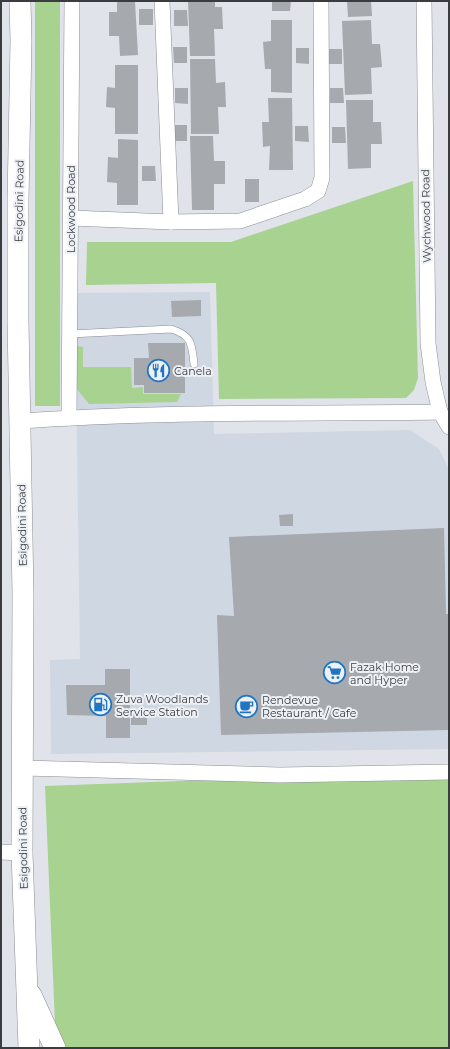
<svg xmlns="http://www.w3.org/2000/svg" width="450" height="1049" viewBox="0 0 450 1049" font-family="Montserrat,sans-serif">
<rect width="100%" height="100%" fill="#e0e3e9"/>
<polygon fill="#cfd7e3" points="210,292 214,434 410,430 439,449 449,469 449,749 51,754 50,660 80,659 75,293"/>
<g fill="#a8d290">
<rect x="35" y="1" width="25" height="405"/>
<polygon points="413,181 418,378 414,390 406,398 219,399 216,283 86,285 87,242 231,242"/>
<polygon points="76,346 83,347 83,367 131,367 132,388 143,387 143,394 181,394 177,402 89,404 76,388"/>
<polygon points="449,771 449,1048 66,1048 55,1024 45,786"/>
</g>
<g fill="#a6aaaf">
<polygon points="117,1 135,1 138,55 120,56 119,36 109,36 109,12 117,12"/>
<polygon points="188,1 215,1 215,7 222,7 223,29 214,29 215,56 190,56"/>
<polygon points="272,1 291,1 290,11 272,11"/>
<polygon points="347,1 371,1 372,16 348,17"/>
<rect x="139" y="9" width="14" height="16"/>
<polygon points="174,10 187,10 188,26 174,26"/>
<polygon points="271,20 292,20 292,93 271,92 271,69 265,69 263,42 271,41"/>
<polygon points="371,20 372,44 380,44 382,67 371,68 372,94 345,95 342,21"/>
<polygon points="173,47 187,47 187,63 174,63"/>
<polygon points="296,48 309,48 309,64 296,63"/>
<rect x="328" y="49" width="14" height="15"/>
<polygon points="190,59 215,59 216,83 225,82 226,107 218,107 219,134 191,134"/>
<polygon points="115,65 138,65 138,134 115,134 115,108 106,107 107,87 115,88"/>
<polygon points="175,88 188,88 188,104 175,103"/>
<polygon points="330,88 343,88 344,103 330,103"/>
<polygon points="268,98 292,98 293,170 269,170 270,146 263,147 262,122 269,122"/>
<polygon points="346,100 373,100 373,122 381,122 382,144 371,144 371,168 348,169"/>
<rect x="174" y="125" width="13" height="16"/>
<polygon points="295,126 308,126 309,142 295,141"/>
<polygon points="332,127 345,127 346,143 332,143"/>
<polygon points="190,136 213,136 214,161 225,161 225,184 214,184 214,210 192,210"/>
<polygon points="118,139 138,140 138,205 117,205 117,183 107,182 108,157 118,158"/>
<polygon points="142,166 155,166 156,181 142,181"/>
<rect x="245" y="179" width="14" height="23"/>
<polygon points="201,300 201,316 172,317 171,301"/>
<polygon points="148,343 185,343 185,393 144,393 144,385 134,385 134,358 149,358"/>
<polygon points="293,514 293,526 280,526 279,515"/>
<polygon points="444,528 446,614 449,614 449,730 221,735 217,615 234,616 229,537"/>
<polygon points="105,669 130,669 130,738 106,738 106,716 67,715 66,685 105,685"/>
<rect x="131" y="713" width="16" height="12"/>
</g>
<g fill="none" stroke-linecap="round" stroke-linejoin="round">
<defs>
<path id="lane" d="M70,334L171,329C192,335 192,345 194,364"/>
<g id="street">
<polyline points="162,1 171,222"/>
<polyline points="424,1 428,343 433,382 440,412 449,427"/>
<polyline points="71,218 171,222 240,221 305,199 318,191 322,178 321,1"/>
<polyline points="69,418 72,1"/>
<path d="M20,421C160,411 300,414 440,412"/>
<polyline points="23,768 280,775 449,772"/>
<polyline points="1,852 22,853"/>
</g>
<g id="secondary">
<polyline points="20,1 21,41 18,201 18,321 23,594 22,853 29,1048"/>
<polyline points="31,995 55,1048"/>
</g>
</defs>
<use href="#lane" stroke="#8a8d92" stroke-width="8"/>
<use href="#street" stroke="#8a8d92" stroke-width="16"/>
<use href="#secondary" stroke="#8a8d92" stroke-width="22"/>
<use href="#lane" stroke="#fff" stroke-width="7"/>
<use href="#street" stroke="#fff" stroke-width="15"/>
<use href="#secondary" stroke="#fff" stroke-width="21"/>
</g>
<defs>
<symbol id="restaurant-ring" viewBox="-11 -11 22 22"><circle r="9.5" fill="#edf1f6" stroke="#2074c2" stroke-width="1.5"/><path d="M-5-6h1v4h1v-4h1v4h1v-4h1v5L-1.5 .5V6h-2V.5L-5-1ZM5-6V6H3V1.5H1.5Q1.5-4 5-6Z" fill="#2074c2"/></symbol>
<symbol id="supermarket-ring" viewBox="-11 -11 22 22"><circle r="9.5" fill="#edf1f6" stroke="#2074c2" stroke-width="1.5"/><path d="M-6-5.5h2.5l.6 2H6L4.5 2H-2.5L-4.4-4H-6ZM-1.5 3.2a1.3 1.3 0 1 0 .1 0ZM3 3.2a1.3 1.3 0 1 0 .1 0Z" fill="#2074c2"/></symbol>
<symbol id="fuel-ring" viewBox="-11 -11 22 22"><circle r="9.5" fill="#edf1f6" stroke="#2074c2" stroke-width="1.5"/><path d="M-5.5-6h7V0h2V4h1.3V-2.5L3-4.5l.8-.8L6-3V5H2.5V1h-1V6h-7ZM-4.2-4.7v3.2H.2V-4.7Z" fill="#2074c2"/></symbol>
<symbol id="cafe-ring" viewBox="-11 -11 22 22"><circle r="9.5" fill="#edf1f6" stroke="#2074c2" stroke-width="1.5"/><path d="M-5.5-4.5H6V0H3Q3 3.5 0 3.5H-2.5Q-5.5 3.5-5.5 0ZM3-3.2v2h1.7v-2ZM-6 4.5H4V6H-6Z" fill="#2074c2"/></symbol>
</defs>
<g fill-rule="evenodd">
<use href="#restaurant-ring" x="146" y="358" width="25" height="25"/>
<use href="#supermarket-ring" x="322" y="660" width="25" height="25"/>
<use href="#fuel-ring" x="88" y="692" width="25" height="25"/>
<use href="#cafe-ring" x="234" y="694" width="25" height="25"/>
</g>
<g text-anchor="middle" stroke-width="4" stroke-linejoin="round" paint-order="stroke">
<g font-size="11" fill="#3b3c3f" stroke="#edf1f6">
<text transform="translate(19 201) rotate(-89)" y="4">Esigodini Road</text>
<text transform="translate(71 209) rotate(-90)" y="4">Lockwood Road</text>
<text transform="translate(426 216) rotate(-91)" y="4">Wychwood Road</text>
<text transform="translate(22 525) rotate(-91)" y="4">Esigodini Road</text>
<text transform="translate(23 848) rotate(-91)" y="4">Esigodini Road</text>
</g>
<g font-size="11" fill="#3b3c3f" stroke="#edf1f6" text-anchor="start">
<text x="174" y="375">Canela</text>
<text x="350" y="671">Fazak Home<tspan x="350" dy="13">and Hyper</tspan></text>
<text x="116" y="703">Zuva Woodlands<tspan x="116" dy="13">Service Station</tspan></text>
<text x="262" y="704">Rendevue<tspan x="262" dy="13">Restaurant / Cafe</tspan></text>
</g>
</g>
<rect width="450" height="1049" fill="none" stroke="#3b3c3f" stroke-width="4"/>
</svg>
